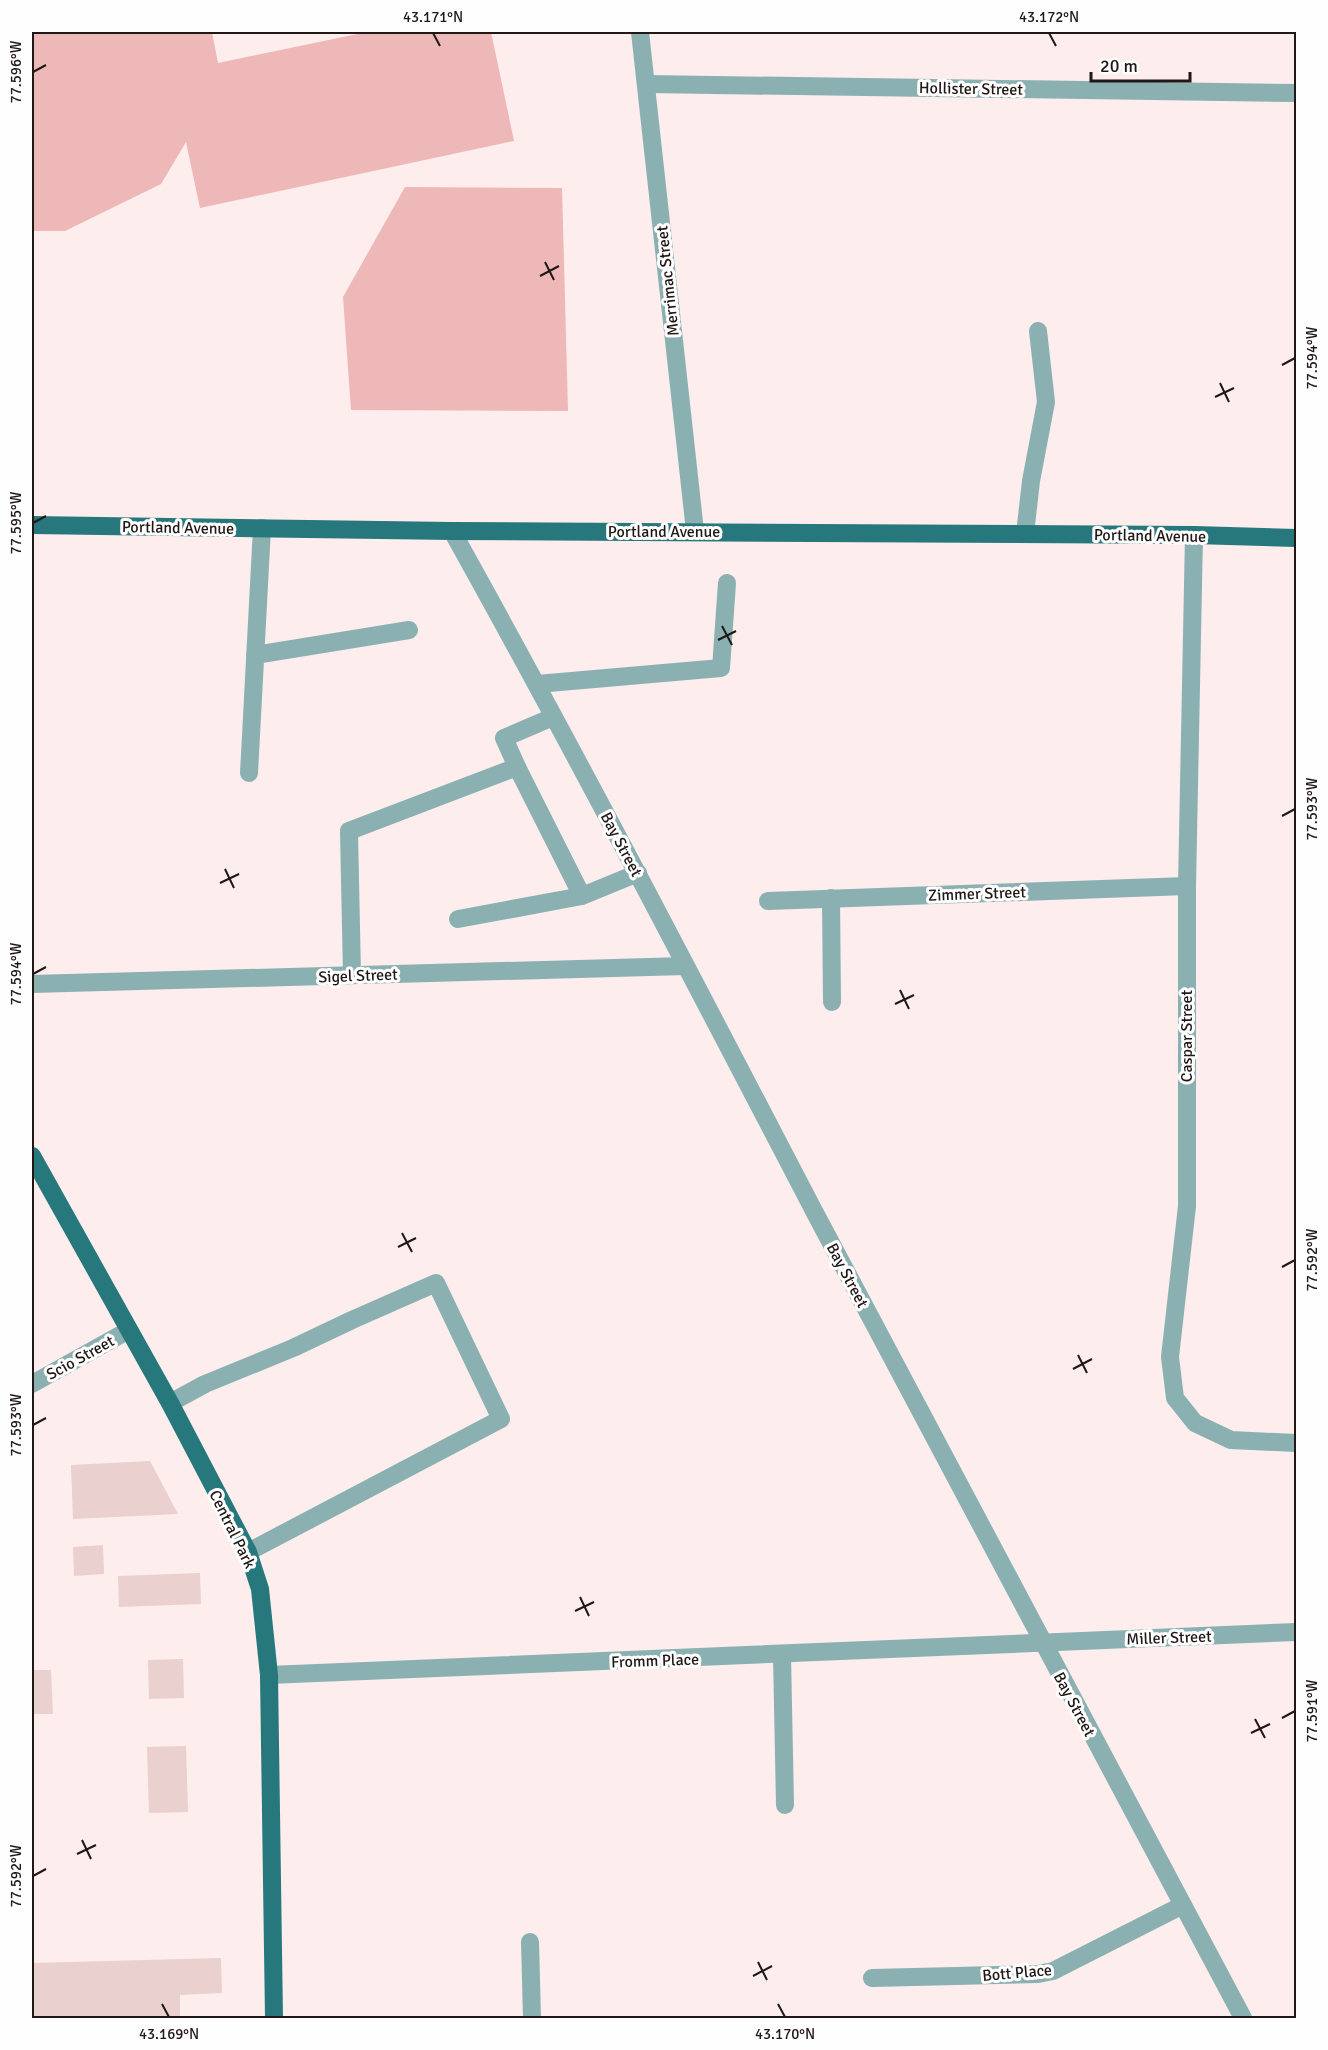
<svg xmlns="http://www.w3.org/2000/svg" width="1328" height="2050" viewBox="0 0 1328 2050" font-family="Signika,sans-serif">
<rect width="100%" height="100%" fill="#fdedec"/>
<g fill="#edb8b7">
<polygon points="32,32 212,32 218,63 367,32 491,32 514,141 200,208 186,142 161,184 65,231 32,231"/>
<polygon points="405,187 562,188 568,411 351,410 343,297"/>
</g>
<g fill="#ead0cf">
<polygon points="150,1461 178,1514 73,1519 71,1465"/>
<polygon points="103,1545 104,1574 74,1576 73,1547"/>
<polygon points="200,1573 201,1604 119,1607 118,1576"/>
<polygon points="183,1659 184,1698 149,1699 148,1660"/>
<polygon points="32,1670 51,1670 53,1714 32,1714"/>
<polygon points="186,1746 188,1812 149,1813 147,1747"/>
<polygon points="221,1958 222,1993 180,1995 180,2018 32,2018 32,1963"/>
</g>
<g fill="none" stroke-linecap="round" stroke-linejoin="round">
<g stroke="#8ab0b1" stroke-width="18">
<polyline points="640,32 695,531"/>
<polyline points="646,84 1296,93"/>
<path d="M452,531C577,755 695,983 814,1211C956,1481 1099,1750 1243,2018"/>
<polyline points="1025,534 1031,481 1046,402 1038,331"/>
<polyline points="1194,535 1187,886 1187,1206 1170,1357 1175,1398 1195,1423 1231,1440 1296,1443"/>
<polyline points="255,655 409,630"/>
<polyline points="537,684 721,668 727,583"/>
<polyline points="517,767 582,896 638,873"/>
<polyline points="249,773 262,528"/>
<polyline points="831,898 832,1002"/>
<polyline points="768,901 1187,886"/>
<polyline points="458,919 582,896"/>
<polyline points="352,975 349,831 517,767 504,738 553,717"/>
<polyline points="32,984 685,966"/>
<polyline points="32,1384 129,1330"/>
<polyline points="170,1403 205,1384 293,1348 352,1320 436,1283 501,1419 248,1552"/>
<polyline points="782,1655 785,1805"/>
<polyline points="269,1675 1296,1632"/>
<polyline points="530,1942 532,2018"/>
<polyline points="872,1978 1038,1974 1053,1971 1183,1905"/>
</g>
<g stroke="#27787c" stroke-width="18">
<polyline points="32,525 452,531 1194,535 1296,538"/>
<polyline points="32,1156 170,1403 248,1552 260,1589 269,1675 274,2018"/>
</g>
</g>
<path fill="none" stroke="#201717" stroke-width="2" d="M433,33L440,46M1049,33L1056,46M33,72L46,65M545,262L554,280M540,276L559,266M1282,365L1295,358M1220,383L1229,402M1215,397L1234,388M33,523L46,516M722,626L732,645M718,640L736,631M1282,816L1295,809M225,869L234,888M220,883L239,874M33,974L46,967M900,990L909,1009M895,1004L914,995M402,1233L412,1252M398,1247L416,1238M1282,1267L1295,1260M1078,1355L1087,1373M1073,1369L1092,1359M33,1425L46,1418M580,1597L589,1616M575,1611L594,1602M1282,1718L1295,1711M1255,1719L1265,1738M1251,1733L1270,1724M82,1840L91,1859M77,1854L96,1845M33,1876L46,1869M758,1962L767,1980M753,1976L772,1966M162,2004L169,2017M778,2004L785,2017"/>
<g text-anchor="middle" stroke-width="6" stroke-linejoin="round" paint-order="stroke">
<g font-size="16" fill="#201717" stroke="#fefefe">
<text transform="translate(971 88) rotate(1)" y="6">Hollister Street</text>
<text transform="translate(667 281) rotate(-96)" y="6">Merrimac Street</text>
<text transform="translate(178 527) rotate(1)" y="6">Portland Avenue</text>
<text x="664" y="537">Portland Avenue</text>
<text transform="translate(1150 535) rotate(1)" y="6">Portland Avenue</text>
<text transform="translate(622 844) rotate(62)" y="6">Bay Street</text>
<text transform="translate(977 893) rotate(-2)" y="6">Zimmer Street</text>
<text transform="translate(358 975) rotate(-2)" y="6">Sigel Street</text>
<text transform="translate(1186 1036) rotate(-90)" y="6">Caspar Street</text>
<text transform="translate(848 1275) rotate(62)" y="6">Bay Street</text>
<text transform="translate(80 1357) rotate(-29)" y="6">Scio Street</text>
<text transform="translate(233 1529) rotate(64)" y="6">Central Park</text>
<text transform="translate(1169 1637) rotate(-2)" y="6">Miller Street</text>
<text transform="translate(655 1660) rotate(-2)" y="6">Fromm Place</text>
<text transform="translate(1075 1704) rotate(62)" y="6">Bay Street</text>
<text transform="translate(1017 1972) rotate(-5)" y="6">Bott Place</text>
</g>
</g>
<rect width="1328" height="2050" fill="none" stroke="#fefefe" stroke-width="66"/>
<path d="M1091 72v9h99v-9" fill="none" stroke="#201717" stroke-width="3"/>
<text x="1100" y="72" font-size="18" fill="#201717" stroke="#fefefe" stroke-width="4.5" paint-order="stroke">20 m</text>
<rect x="33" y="33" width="1262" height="1984" fill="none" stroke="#201717" stroke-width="2"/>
<g font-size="15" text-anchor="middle" fill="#201717">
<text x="433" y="22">43.171°N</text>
<text x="1049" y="22">43.172°N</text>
<text transform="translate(16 72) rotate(-90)" y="5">77.596°W</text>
<text transform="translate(1312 358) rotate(-90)" y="5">77.594°W</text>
<text transform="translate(16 523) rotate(-90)" y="5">77.595°W</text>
<text transform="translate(1312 809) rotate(-90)" y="5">77.593°W</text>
<text transform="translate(16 974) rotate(-90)" y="5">77.594°W</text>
<text transform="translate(1312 1260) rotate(-90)" y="5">77.592°W</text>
<text transform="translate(16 1425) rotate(-90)" y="5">77.593°W</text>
<text transform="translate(1312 1711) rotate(-90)" y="5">77.591°W</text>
<text transform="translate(16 1876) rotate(-90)" y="5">77.592°W</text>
<text x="169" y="2039">43.169°N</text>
<text x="785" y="2039">43.170°N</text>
</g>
</svg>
